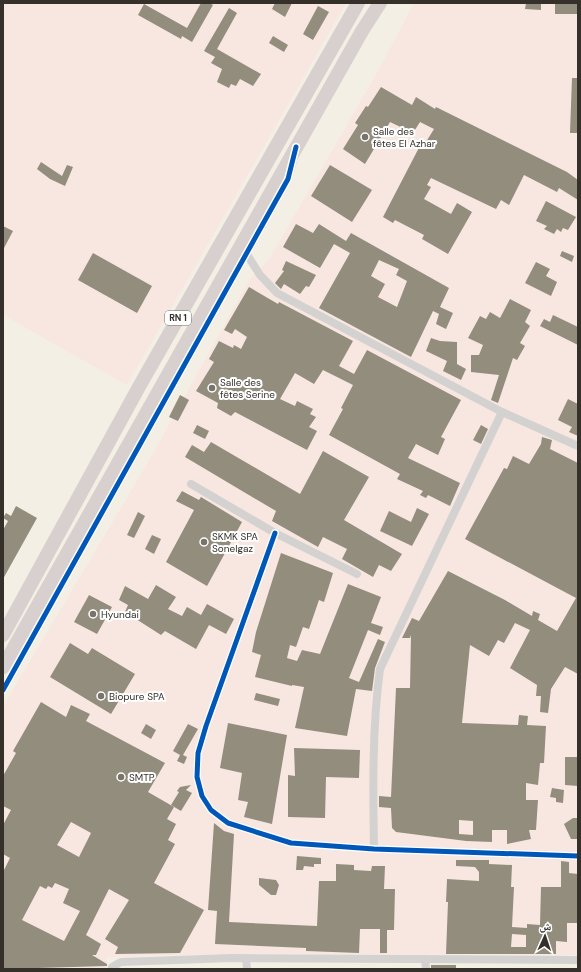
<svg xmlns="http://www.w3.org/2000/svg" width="581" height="972" viewBox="0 0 581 972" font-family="'DM Sans','Noto Naskh Arabic',sans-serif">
<rect width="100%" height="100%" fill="#f4efe4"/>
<g fill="#f8e7e0">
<polygon points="3,3 346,3 127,385 3,315"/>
<polygon points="414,3 578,3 578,955 223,954 107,957 107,969 3,969 3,706 147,464 250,279 270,258 378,71"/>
</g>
<g fill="#938d7e" fill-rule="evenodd">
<polygon points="201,3 209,3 213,5 192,42 182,36 181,39 138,15 144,4 187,28"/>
<polygon points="275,3 292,3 285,17 272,9"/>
<polygon points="526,3 541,3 541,10 525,9"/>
<rect x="555" y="3" width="23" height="11"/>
<polygon points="318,6 329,12 313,40 303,34"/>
<polygon points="229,8 237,13 217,49 261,74 253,86 240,79 236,86 231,84 229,88 217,82 222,69 211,63 215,57 204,51"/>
<polygon points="273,36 288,45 284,52 269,43"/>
<polygon points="572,78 578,78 578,133 570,133"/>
<polygon points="381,87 412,105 416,97 435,109 436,107 567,172 578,180 578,200 559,188 557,192 524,175 509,205 501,200 496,209 431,178 427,185 431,187 424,199 451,214 457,203 472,212 448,254 422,239 424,235 395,220 393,223 383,217 423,140 426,142 434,129 420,122 413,133 390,122 365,164 343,149 358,125 355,123 366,106 368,107"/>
<polygon points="41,162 62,176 67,165 73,167 65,186 50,179 37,169"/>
<polygon points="330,165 372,190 352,222 311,196"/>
<polygon points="546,201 576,217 568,230 563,228 561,232 557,229 554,234 544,229 547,226 536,221"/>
<path d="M296,224L313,233L319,224L346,241L351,233L449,288L440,307L453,313L446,329L436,324L439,314L433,311L411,357L319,308L350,253L334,244L320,268L283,247ZM379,260L399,269L396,275L407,281L397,307L378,297L385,284L371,276Z"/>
<polygon points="3,226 13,231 3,250"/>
<polygon points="562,251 574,256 572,262 560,256"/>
<polygon points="93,253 152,286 137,313 78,280"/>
<polygon points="286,261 316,275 309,287 306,286 300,294 284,284 281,289 275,283 284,271 282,270"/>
<polygon points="536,262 550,269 546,276 557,282 551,296 525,283"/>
<polygon points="249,287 278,304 279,302 353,341 339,366 354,374 367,350 461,400 441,437 445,439 438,455 416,444 408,458 460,483 450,506 428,495 426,498 420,495 423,491 397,479 400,474 329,435 343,409 341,408 353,385 323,370 314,384 295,373 280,399 295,406 297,401 313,409 310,414 316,417 309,427 317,431 307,450 235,412 231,416 217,408 218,403 196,391 214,362 209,359 219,341 233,348 234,345 241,349 247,337 235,329 232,334 224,330"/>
<polygon points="510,299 531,310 525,322 530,326 520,343 525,346 517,360 513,358 498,403 491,400 499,375 471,372 471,355 479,355 483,345 468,338 480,316 486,319 490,312 500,318"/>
<polygon points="553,315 578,327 578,345 540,326 544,319 550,322"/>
<polygon points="431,338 440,341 457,342 457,364 466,369 461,380 443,371 447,361 426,351"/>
<polygon points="180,395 189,400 178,421 169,417"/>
<polygon points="568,399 578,404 578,436 569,432 572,427 558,420"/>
<polygon points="197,425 209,431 205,439 193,433"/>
<polygon points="481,425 488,429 481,444 473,440"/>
<path d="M542,437L552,440L550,449L578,463V674L565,667L551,689L548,713L540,712L541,696H536L537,685L510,668L530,630L515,623L504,643L498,640L489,656L470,645L462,723L518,725L519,715L528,716L527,725L546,726L544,763H540L538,785L526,783V800H538L536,830H529L531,839L507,844V830H492V842L466,841L396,832L392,828L391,808L379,807V796L391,797L396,688H410L411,635L410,638H402L412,618L419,621L448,571L505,600L532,616L533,611L540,614L538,620L557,631L576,598L465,539L504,468L507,469L513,456L529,464L541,444ZM459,820L473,821V835L459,834Z"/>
<polygon points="211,442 300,494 323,451 369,477 344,520 402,554 391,571 379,565 373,577 342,559 347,549 323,537 318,547 272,521 276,511 185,457 192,445 204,452"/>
<polygon points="182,491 199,500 201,497 242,522 207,586 166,562 194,510 176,501"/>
<polygon points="16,506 37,518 3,579 3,530 8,521 3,518 6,513 11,516"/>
<polygon points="417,508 429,514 412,546 380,531 389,511 411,522"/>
<polygon points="138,512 145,516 134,538 127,535"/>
<polygon points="152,535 161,539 154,554 145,549"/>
<polygon points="281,553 333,573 324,602 319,600 309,629 303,627 296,647 290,645 287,658 297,661 302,650 320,654 348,584 381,597 371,623 383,627 380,635 368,630 349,678 359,682 378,639 385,642 375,668 372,691 356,689 347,736 295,728 304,687 292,685 292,686 255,677 261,655 252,652 256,632"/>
<polygon points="156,585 176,597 168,609 182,616 187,607 201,615 207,604 234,619 226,634 209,625 196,649 165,631 161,635 125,612 128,605 119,600 125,586 148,599"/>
<polygon points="89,595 112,607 97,634 74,622"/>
<polygon points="70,643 88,654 92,648 135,674 111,714 50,677"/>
<polygon points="256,693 280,699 278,706 254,700"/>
<path d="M41,702L66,717L71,705L90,714L86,721L165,763L148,792L174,807L167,819L176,824L168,840L175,844L154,883L204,910L180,953L115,954L118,947L105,939L129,900L109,889L86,935L101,944L96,955H92L107,964V966L3,969V872L10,858L3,854V825L11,810L3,806V776L16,753L13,751ZM71,822L91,833L79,857L57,845ZM55,883L69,889L63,903L80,911L64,941L22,920L40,886L46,889L48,886L52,888Z"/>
<polygon points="228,723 287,735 272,824 244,817 248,802 238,800 242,773 220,768"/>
<polygon points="146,724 156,730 151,739 141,733"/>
<polygon points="188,724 198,729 183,755 187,757 184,764 177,761 180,755 173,751"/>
<polygon points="294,748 360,750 359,778 326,777 325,818 288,817 288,775 295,776"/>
<polygon points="565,757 578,757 578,786 565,785"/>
<polygon points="191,785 186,790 192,793 181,811 171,805 179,792 177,791 180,787"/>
<polygon points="552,788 564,790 563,803 556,802 556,798 550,797"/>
<polygon points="573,818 578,818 578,839 571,839 564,824"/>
<polygon points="214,823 224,831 234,834 229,922 317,926 319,881 336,881 336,864 354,865 354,870 371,871 372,866 385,866 384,889 395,889 394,930 387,930 387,953 380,953 380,929 360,929 359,953 306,951 306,948 215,944 217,911 208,910"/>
<polygon points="297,856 321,858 321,864 314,864 314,867 304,866 303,870 296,870"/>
<path d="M456,860H489V864L512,865L511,887H514L512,927L527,928V924L540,925L541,887H561V861L569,862V873L578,874V923H567V942L556,941V954H446L448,902H446L447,879L479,881V872L475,867L456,866ZM512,934L526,935V947H511Z"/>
<polygon points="259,878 276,880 279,885 276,895 271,895 259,885"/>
<rect x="431" y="965" width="25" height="4"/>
</g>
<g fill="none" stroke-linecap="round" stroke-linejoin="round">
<g stroke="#d3d2d0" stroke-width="8">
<polyline points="246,253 260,275 277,293 502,412 578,446"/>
<polyline points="191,484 275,533 357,574"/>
<polyline points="275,533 206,726 198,753 197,777 202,796 211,810 228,823 291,843 374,849 578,856"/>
<polyline points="3,690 288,179 293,161"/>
<path d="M374,849C373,789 372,729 380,669L502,412"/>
<polyline points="246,958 247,969"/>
<polyline points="425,959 426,969"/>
<polyline points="112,969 112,967 121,962 231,958 578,960"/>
</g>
<g stroke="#d7d0ce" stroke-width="14">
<polyline points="3,635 140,385 358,3"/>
<polyline points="3,667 362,31 380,3"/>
</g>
<defs>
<g id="cycleway">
<polyline points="275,533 206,726 198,753 197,777 202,796 211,810 228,823 291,843 374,849 578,856"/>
<polyline points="3,690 288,179 296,147"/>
</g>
</defs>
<use href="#cycleway" stroke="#fff" stroke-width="8"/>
<use href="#cycleway" stroke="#0057b8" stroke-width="5"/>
</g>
<g fill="#78746b" stroke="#fff" stroke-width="1.5">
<circle cx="365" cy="137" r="4"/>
<circle cx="212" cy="388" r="4"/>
<circle cx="204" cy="542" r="4"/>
<circle cx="93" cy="614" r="4"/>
<circle cx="101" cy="696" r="4"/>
<circle cx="121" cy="777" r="4"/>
</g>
<g text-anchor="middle" stroke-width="4" stroke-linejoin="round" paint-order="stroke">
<rect fill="#fff" stroke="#726f6a" stroke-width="1" x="165" y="311" width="26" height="14" rx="3"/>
<g font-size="9" font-weight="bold" fill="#35312a">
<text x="178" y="321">RN 1</text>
</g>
<g font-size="10" fill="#35312a" stroke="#fff" text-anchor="start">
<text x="373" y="135">Salle des<tspan x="373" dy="12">fêtes El Azhar</tspan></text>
<text x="220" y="386">Salle des<tspan x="220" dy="12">fêtes Serine</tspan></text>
<text x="212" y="540">SKMK SPA<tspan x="212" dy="12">Sonelgaz</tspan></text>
<text x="101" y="618">Hyundai</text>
<text x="109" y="700">Biopure SPA</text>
<text x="129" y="781">SMTP</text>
</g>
</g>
<rect width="581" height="972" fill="none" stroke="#35312a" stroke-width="8"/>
<g transform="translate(545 936) rotate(3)" stroke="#ffffff" stroke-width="3" paint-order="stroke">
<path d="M0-3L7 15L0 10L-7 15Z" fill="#35312a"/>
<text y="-6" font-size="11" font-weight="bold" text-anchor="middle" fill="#35312a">ش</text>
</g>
</svg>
